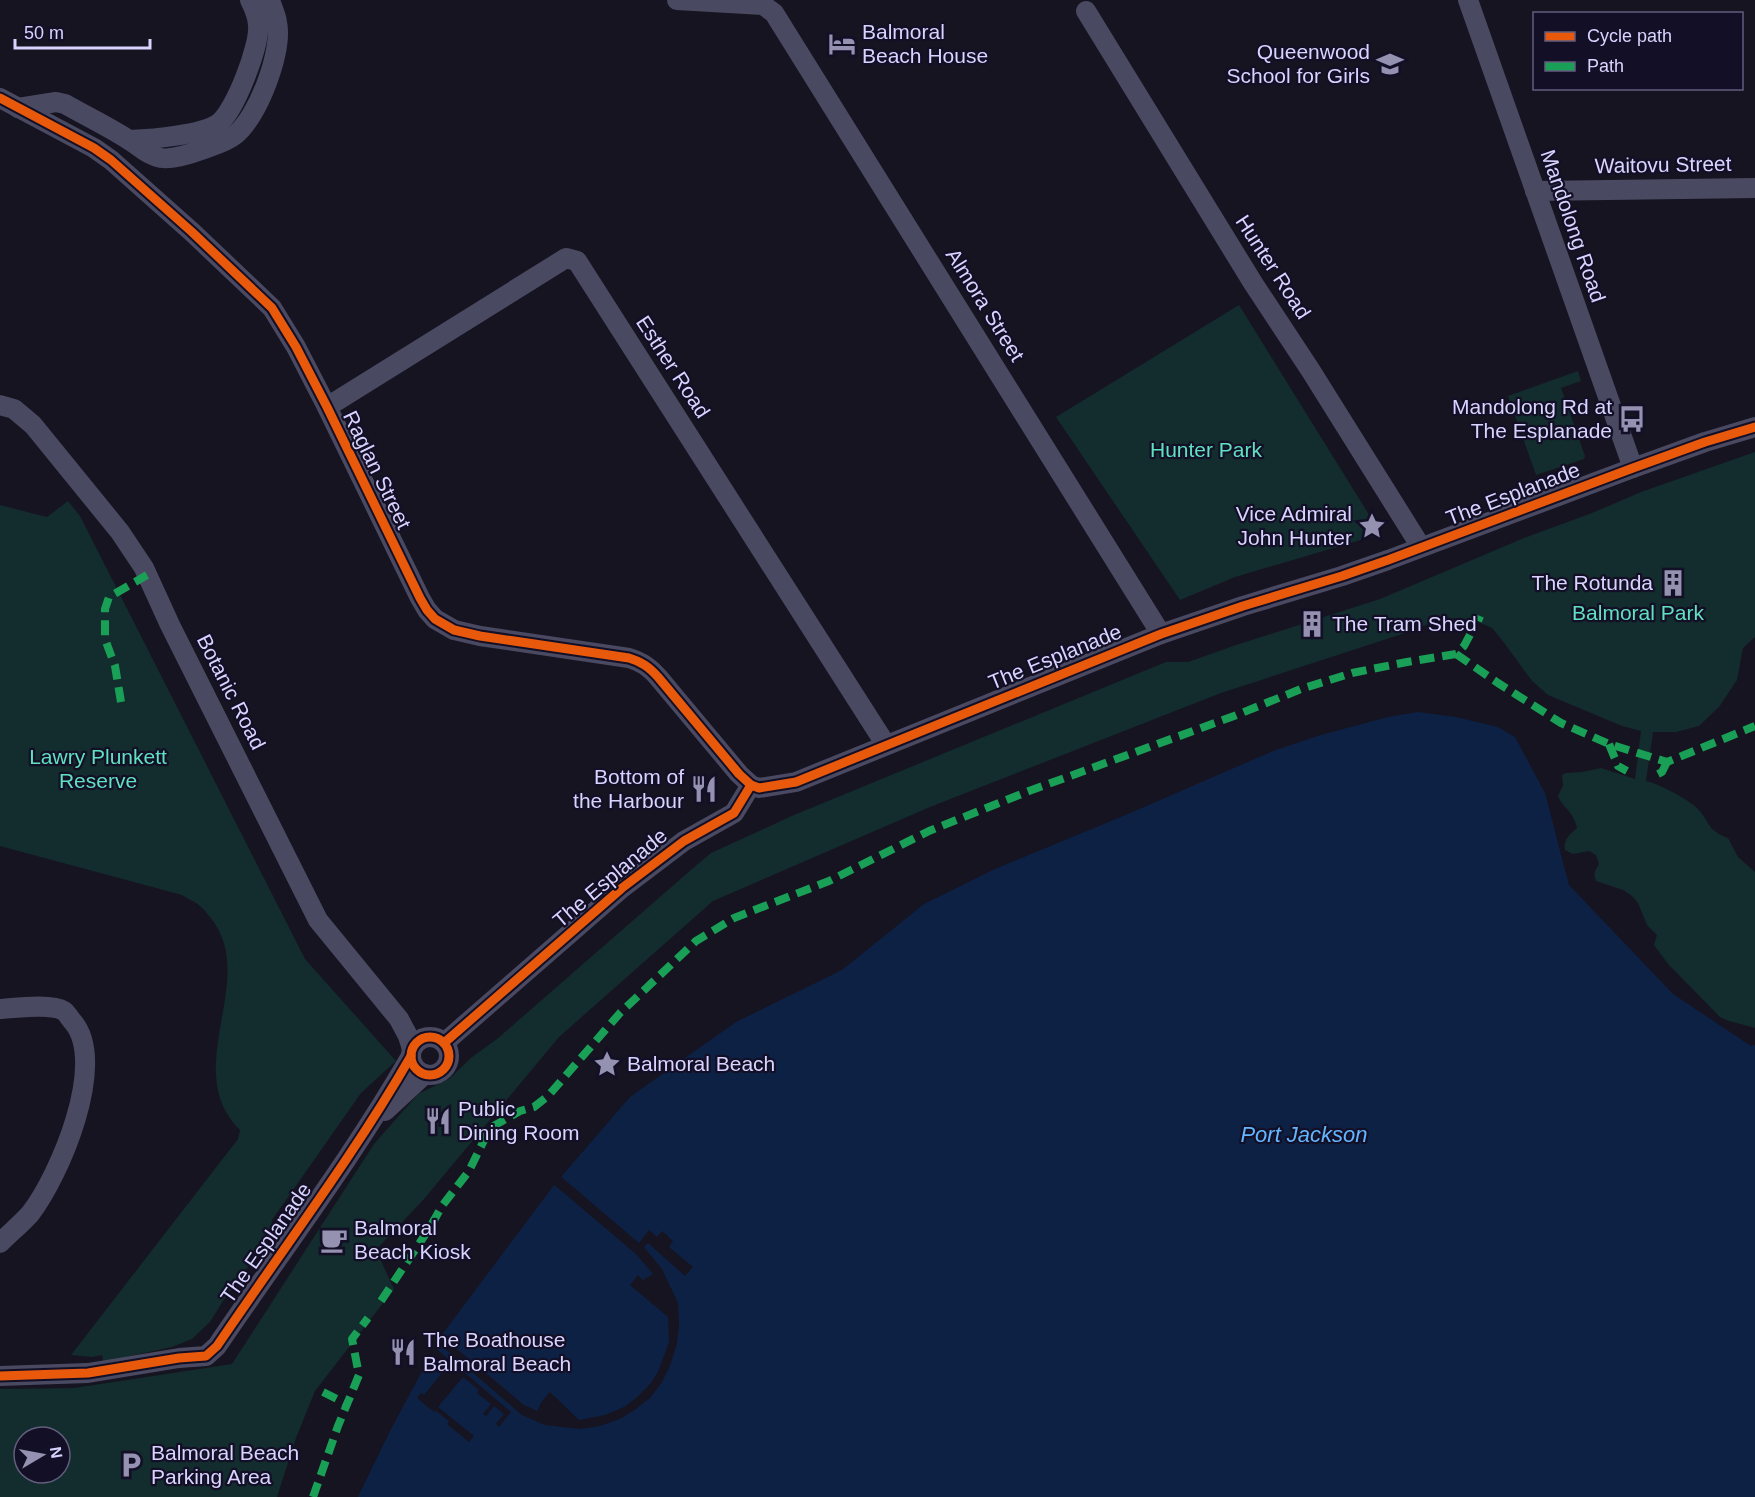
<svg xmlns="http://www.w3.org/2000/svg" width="1755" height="1497" viewBox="0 0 1755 1497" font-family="Arial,sans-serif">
<rect width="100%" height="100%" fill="#161421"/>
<g fill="#132c2d" fill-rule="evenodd">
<polygon points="1239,305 1381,534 1235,577 1180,600 1056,417"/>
<polygon points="1578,371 1581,381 1561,388 1585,456 1584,459 1536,475 1508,396"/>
<path d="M1755,452V637L1743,648L1737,680L1719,707L1699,726L1676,732H1653L1646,781C1659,784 1686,798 1697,808C1710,821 1706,830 1728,838L1738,857L1755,872V1028C1743,1024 1731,1023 1720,1017L1668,964L1654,945L1657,935L1647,925L1638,903L1631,895L1623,890L1596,881C1593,873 1595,871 1599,864L1596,855L1589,851L1573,854L1565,850C1563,840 1570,834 1577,828C1573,810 1564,810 1558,796L1563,785L1562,775L1566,773L1582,772L1601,768L1635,779L1641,731L1622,726L1548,695L1532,681L1502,640L1492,628L1476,621L1460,618L1442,619L1399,635L1221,693L930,807L713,901L559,1037L424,1199L376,1250L394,1289L315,1391L296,1438L277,1497H0V1389L74,1388L232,1364L374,1144L418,1094L449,1079L472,1057L497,1039L692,869L711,853L794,815L1166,662H1188L1236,645L1380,599L1524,538L1592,513L1641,492ZM24,1437H60V1473H24Z"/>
<path d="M68,501L80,516L305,959L396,1061L361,1093L272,1220L271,1229L244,1273L223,1301L210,1322L192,1339L172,1347L103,1362L102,1355L92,1357L71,1355L238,1139L240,1130C178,1069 261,979 210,917C207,914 205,910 201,907C196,902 188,899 182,895L0,846V505L47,517Z"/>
</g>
<polygon fill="#0d2144" points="1418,712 1456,717 1498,727 1515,737 1545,793 1569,885 1673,994 1751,1046 1755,1045 1755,1497 358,1497 390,1431 441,1336 554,1185 630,1097 736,1022 842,970 924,904 995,869 1128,814 1273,751 1321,735 1388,717"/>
<g fill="#161421">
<polygon points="559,1175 639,1243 649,1230 657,1237 662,1231 673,1241 669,1247 693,1267 685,1276 648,1243 644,1247 662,1269 678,1303 679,1325 677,1343 670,1366 662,1382 651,1397 636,1409 620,1419 600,1426 580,1429 545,1425 522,1415 435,1340 439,1334 524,1405 537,1411 542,1401 550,1392 579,1420 605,1415 624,1407 636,1398 650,1384 658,1372 669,1342 668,1317 630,1285 638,1275 643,1280 653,1274 636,1254 552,1183"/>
<polygon points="433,1346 511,1412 499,1427 496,1424 504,1414 494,1406 486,1416 483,1414 491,1404 477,1393 479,1390 463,1377 438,1407 474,1436 469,1442 447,1424 449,1421 436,1411 434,1412 417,1398 421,1393 424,1395 446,1368 429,1353"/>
</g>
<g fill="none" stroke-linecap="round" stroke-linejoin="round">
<g stroke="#4a4962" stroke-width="20">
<polyline points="677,0 763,5 774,13 1161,634"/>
<polyline points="1468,0 1633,468"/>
<polyline points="1086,11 1253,283 1311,371 1421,547"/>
<path d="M0,98L94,148L111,160L192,232L272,308L296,347L327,407L420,598L427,610L435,619L454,630L480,636L629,658C642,662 649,667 658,677L739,774L751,785L759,788L796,782L1161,634L1243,606L1342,576L1388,560L1633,468L1705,442L1755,427"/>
<path d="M18,108L56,102L65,104C86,116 109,127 129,140C141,147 147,155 161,158C173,160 190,154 201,150C212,146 225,143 235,135C258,117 283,51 277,22C276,15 272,7 270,0"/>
<path d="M130,140C151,139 203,135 219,123C235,111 260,45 258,26C258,17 254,8 250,0"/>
<polyline points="1535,191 1755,188"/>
<polyline points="0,405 14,409 33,425 120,532 144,568 170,625 318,920 399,1019 408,1036 412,1049"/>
<polyline points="327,407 566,258 577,261 886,745"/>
<path d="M0,1009C15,1008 51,1003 64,1011C67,1013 70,1019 73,1022C108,1063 59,1177 30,1214C21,1224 10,1233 0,1243"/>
<circle cx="430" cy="1056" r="19"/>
<polyline points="444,1043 622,888 684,841 734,813 751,785"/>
<polyline points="385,1111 425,1074"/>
<path d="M0,1376L88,1373L179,1358L206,1356L217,1346C282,1250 353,1157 411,1056"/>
</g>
<g stroke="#1a9f57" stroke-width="8" stroke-dasharray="15 8" stroke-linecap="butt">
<polyline points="1478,621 1480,616"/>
<polyline points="1456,654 1498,683 1561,723 1609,744 1667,762 1755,726"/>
<polyline points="121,702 115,666 105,639 105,609 109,597 147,575"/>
<polyline points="1609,744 1618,766 1627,771"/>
<polyline points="1658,774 1662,772 1667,762"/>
<polyline points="381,1301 429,1229 442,1206 469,1171 490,1128 520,1111 534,1107 548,1096 620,1013 696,941 734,918 829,881 929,831 1029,791 1234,716 1301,689 1352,673 1407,662 1456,654 1464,646 1473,629"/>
<polyline points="323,1392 347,1404"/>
<polyline points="313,1497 338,1426 359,1375 352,1339 368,1318"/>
</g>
<defs>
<g id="cycleway">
<path d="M0,98L94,148L111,160L192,232L272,308L296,347L327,407L420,598L427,610L435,619L454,630L480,636L629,658C642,662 649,667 658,677L739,774L751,785L759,788L796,782L1161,634L1243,606L1342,576L1388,560L1633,468L1705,442L1755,427"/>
<circle cx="430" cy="1056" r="19"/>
<polyline points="444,1043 622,888 684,841 734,813 751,785"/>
<path d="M0,1376L88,1373L179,1358L206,1356L217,1346C282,1250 353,1157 411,1056"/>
</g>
</defs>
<use href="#cycleway" stroke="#130f26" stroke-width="13"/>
<use href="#cycleway" stroke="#e8590c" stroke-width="9"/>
</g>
<defs>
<symbol id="hotel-bare" viewBox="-9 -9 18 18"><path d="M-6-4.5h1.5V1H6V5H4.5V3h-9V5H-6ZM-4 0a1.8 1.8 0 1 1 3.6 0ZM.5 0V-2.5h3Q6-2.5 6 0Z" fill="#9591b1" stroke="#130f26" stroke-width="2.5" paint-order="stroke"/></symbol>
<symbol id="school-bare" viewBox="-9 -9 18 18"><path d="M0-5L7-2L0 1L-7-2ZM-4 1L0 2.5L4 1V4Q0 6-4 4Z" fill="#9591b1" stroke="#130f26" stroke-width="2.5" paint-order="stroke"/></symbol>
<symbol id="bus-bare" viewBox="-9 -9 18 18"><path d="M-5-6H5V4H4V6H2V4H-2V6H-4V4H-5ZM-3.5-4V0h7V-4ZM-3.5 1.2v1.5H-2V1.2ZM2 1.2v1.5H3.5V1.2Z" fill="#9591b1" stroke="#130f26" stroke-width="2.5" paint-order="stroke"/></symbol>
<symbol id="sight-bare" viewBox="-9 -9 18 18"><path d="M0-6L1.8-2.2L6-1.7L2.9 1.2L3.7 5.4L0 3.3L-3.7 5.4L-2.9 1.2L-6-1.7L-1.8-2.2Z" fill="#9591b1" stroke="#130f26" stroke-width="2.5" paint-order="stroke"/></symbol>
<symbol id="building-bare" viewBox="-9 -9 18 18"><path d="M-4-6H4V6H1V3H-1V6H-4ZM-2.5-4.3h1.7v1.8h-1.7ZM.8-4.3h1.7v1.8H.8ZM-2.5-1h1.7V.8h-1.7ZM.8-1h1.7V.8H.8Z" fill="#9591b1" stroke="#130f26" stroke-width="2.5" paint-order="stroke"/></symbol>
<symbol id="restaurant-bare" viewBox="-9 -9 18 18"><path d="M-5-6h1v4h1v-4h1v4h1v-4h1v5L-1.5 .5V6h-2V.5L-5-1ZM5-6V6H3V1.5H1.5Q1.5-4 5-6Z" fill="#9591b1" stroke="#130f26" stroke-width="2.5" paint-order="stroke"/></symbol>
<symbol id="cafe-bare" viewBox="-9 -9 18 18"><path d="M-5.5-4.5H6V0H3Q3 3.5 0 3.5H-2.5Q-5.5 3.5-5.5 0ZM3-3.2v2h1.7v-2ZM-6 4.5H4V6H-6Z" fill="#9591b1" stroke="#130f26" stroke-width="2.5" paint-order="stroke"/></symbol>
<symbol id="parking-bare" viewBox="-9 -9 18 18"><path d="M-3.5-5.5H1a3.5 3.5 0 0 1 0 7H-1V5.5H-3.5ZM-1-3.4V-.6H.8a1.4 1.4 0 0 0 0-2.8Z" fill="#9591b1" stroke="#130f26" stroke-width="2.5" paint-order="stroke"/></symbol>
</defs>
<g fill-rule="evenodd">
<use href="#hotel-bare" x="823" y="25" width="38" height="38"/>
<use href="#school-bare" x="1371" y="45" width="38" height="38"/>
<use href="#bus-bare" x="1613" y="400" width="38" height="38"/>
<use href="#sight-bare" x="1353" y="507" width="38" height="38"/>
<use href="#building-bare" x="1654" y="564" width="38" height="38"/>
<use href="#building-bare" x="1293" y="605" width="38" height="38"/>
<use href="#restaurant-bare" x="685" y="770" width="38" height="38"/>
<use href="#sight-bare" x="588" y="1045" width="38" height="38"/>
<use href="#restaurant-bare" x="419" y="1102" width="38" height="38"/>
<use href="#cafe-bare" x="315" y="1221" width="38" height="38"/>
<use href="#restaurant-bare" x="384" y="1333" width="38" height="38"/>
<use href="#parking-bare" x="112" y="1446" width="38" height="38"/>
</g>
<g text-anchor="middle" stroke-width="4.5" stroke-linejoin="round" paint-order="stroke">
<g font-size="21" fill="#d9d4ff" stroke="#130f26" text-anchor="start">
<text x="862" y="39">Balmoral<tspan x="862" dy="24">Beach House</tspan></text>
<text x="1370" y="59" text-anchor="end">Queenwood<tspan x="1370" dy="24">School for Girls</tspan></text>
<text x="1612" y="414" text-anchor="end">Mandolong Rd at<tspan x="1612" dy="24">The Esplanade</tspan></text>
<text x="1352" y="521" text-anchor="end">Vice Admiral<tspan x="1352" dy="24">John Hunter</tspan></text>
<text x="1653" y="590" text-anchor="end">The Rotunda</text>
<text x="1332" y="631">The Tram Shed</text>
<text x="684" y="784" text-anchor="end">Bottom of<tspan x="684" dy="24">the Harbour</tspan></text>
<text x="627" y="1071">Balmoral Beach</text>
<text x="458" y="1116">Public<tspan x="458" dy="24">Dining Room</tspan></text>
<text x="354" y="1235">Balmoral<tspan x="354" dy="24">Beach Kiosk</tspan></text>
<text x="423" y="1347">The Boathouse<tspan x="423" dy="24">Balmoral Beach</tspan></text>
<text x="151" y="1460">Balmoral Beach<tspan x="151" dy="24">Parking Area</tspan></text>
</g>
<g font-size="21" fill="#d9d4ff" stroke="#130f26">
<text transform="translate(1663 165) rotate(-1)" y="7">Waitovu Street</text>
<text transform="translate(1573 226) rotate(71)" y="7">Mandolong Road</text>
<text transform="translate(1273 267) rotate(57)" y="7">Hunter Road</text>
<text transform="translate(985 305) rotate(58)" y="7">Almora Street</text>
<text transform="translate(673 367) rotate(57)" y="7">Esther Road</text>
<text transform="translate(377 470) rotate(64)" y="7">Raglan Street</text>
<text transform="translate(1513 494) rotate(-21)" y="7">The Esplanade</text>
<text transform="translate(1055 657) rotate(-22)" y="7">The Esplanade</text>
<text transform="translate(231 692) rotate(63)" y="7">Botanic Road</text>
<text transform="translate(610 878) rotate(-40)" y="7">The Esplanade</text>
<text transform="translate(266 1243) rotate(-55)" y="7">The Esplanade</text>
</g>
<g font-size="21" fill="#5fe0c0" stroke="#130f26">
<text x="1206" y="457">Hunter Park</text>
<text x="1638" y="620">Balmoral Park</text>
<text x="98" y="764">Lawry Plunkett<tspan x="98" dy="24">Reserve</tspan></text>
</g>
<g font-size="22" font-style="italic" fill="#62b6ff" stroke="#130f26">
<text x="1304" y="1142">Port Jackson</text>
</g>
</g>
<rect x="1533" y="12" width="210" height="78" fill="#130f26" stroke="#625e7d" stroke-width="1.5"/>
<rect x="1545" y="32" width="30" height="9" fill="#e8590c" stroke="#625e7d" stroke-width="1.5"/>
<text x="1587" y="42" font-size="18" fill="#d9d4ff">Cycle path</text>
<rect x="1545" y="62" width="30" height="9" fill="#1a9f57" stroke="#625e7d" stroke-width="1.5"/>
<text x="1587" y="72" font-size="18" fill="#d9d4ff">Path</text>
<g transform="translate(42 1455) rotate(80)"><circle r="28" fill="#130f26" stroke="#625e7d" stroke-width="1.5"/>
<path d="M0-4.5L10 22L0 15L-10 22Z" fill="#9591b1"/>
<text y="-9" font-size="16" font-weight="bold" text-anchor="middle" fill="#d9d4ff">N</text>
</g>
<path d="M15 39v9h135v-9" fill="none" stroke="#d9d4ff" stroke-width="3"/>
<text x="24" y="39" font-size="18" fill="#d9d4ff" stroke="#130f26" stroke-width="4.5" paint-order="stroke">50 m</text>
</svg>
